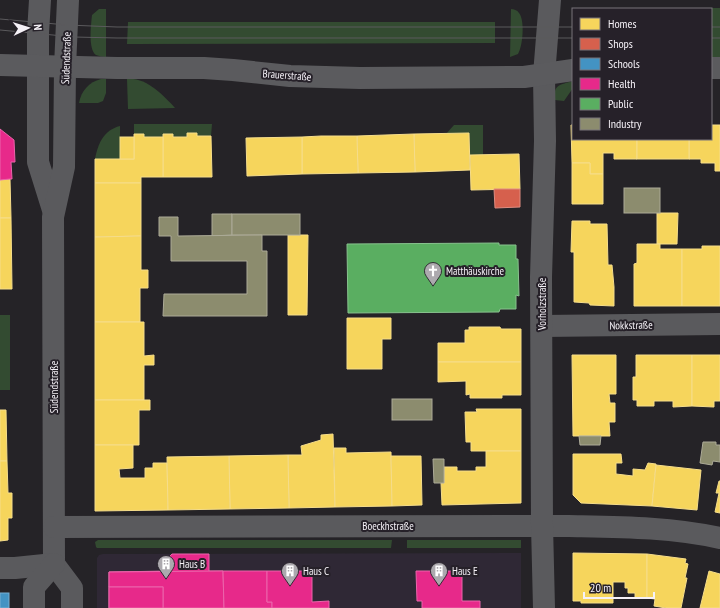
<svg xmlns="http://www.w3.org/2000/svg" width="720" height="608" viewBox="0 0 720 608" font-family="'PT Sans Narrow',sans-serif">
<rect width="100%" height="100%" fill="#252327"/>
<polygon fill="#2f2835" points="521,553 521,608 97,608 97,558 99,555 103,554"/>
<g fill="#334b31">
<polygon points="607,8 720,8 720,57 711,57 711,9 597,9"/>
<path d="M99,9H106V57C103,57 99,56 96,55C88,49 91,25 92,15Z"/>
<path d="M511,9C514,9 517,10 519,13C525,20 523,46 518,54L510,57Z"/>
<polygon points="128,22 495,22 495,43 127,44"/>
<path d="M101,79H106V93L103,101L98,103H79C81,91 89,82 101,79Z"/>
<path d="M127,79C146,77 163,95 175,108L128,109Z"/>
<path d="M573,81V88L564,101L555,100C553,84 560,85 573,81Z"/>
<polygon points="134,124 212,124 211,136 197,136 197,133 187,133 187,137 173,137 173,134 163,134 163,137 144,137 144,134 134,134"/>
<polygon points="454,125 483,125 483,155 470,155 469,133 446,134"/>
<path d="M120,126V159H95C98,143 104,130 120,126Z"/>
<rect x="0" y="315" width="10" height="75"/>
<polygon points="98,540 392,540 391,548 97,548 96,547 95,542"/>
<rect x="407" y="540" width="114" height="8"/>
</g>
<g fill="#f6d55c" stroke="#f6dd8a">
<polygon points="571,125 573,125 573,139 637,139 637,159 614,159 614,153 603,153 603,174 590,174 590,163 572,163"/>
<polygon points="711,125 720,125 720,171 715,171 715,163 701,163 701,159 689,159 689,139 711,139"/>
<polygon points="187,133 197,133 197,136 211,136 212,177 163,177 163,134 173,134 173,137 187,137"/>
<polygon points="469,133 470,170 415,172 414,134"/>
<polygon points="134,134 144,134 144,137 163,137 163,177 141,177 141,183 95,183 95,159 134,159"/>
<polygon points="414,134 415,172 358,173 357,136"/>
<polygon points="321,136 357,136 358,173 302,174 302,137"/>
<rect x="120" y="137" width="14" height="22"/>
<polygon points="302,137 302,174 247,176 246,138"/>
<rect x="637" y="139" width="52" height="20"/>
<polygon points="519,154 520,189 471,190 470,155"/>
<polygon points="572,163 590,163 590,174 603,174 603,204 572,204"/>
<polygon points="10,179 11,218 0,218 0,180"/>
<polygon points="95,183 141,183 141,236 95,237"/>
<polygon points="657,213 678,213 677,244 657,244"/>
<polygon points="0,218 11,218 12,289 0,289"/>
<polygon points="572,221 590,221 590,224 607,224 608,265 612,265 614,287 614,306 590,305 589,303 574,302 574,252 571,252"/>
<polygon points="288,235 308,235 307,315 288,315"/>
<polygon points="141,236 141,270 148,270 148,288 140,288 140,322 95,322 95,237"/>
<polygon points="637,244 660,244 660,249 682,249 682,306 634,306 634,264 637,263"/>
<polygon points="702,246 720,246 720,306 682,306 682,249 702,249"/>
<polygon points="347,318 391,318 391,339 382,339 382,369 347,369"/>
<polygon points="95,322 144,322 144,356 154,355 154,365 144,365 144,400 95,400"/>
<polygon points="469,327 500,327 501,329 521,329 521,362 438,362 438,343 465,343 465,330 469,330"/>
<polygon points="572,355 616,355 616,394 609,394 610,403 615,403 615,422 609,422 610,436 573,436"/>
<polygon points="636,355 692,355 692,406 673,407 673,401 654,401 654,406 637,406 637,400 633,400 633,377 636,377"/>
<polygon points="692,355 720,355 720,401 714,401 714,407 692,406"/>
<polygon points="438,362 521,362 521,395 502,395 502,398 470,398 470,394 466,395 466,381 438,382"/>
<polygon points="95,400 150,400 150,410 139,410 139,445 95,445"/>
<polygon points="476,409 521,409 521,451 471,451 471,442 466,442 465,412 477,412"/>
<polygon points="0,410 6,410 7,461 0,461"/>
<polygon points="333,434 335,507 289,508 288,455 302,455 301,446 321,440 321,435"/>
<polygon points="95,445 133,445 133,468 119,469 120,478 145,478 145,468 153,468 153,463 167,463 168,510 95,511"/>
<polygon points="334,448 346,448 346,453 391,452 392,506 335,507"/>
<polygon points="486,451 521,451 521,503 442,505 441,483 444,483 444,467 457,467 457,471 476,471 476,467 486,467"/>
<polygon points="573,454 621,454 622,463 616,463 616,474 633,476 633,469 645,470 648,463 656,464 652,506 581,503 573,495"/>
<polygon points="288,455 289,508 230,509 229,456"/>
<polygon points="229,456 230,509 168,510 167,457"/>
<polygon points="391,456 421,456 422,505 392,506"/>
<polygon points="0,461 7,461 8,493 12,493 12,518 8,518 8,540 0,541"/>
<polygon points="656,465 701,470 697,510 652,506"/>
<polygon points="719,481 720,481 720,513 715,512 719,493 716,493"/>
<polygon points="573,553 647,554 647,598 635,598 635,593 628,593 628,588 625,588 625,582 613,582 613,603 581,603 581,601 573,601"/>
<polygon points="647,554 686,559 685,563 688,564 685,578 687,578 681,608 666,608 654,606 655,599 647,598"/>
<polygon points="709,571 720,574 720,608 700,608"/>
</g>
<polygon fill="#d6604d" stroke="#df8c80" points="494,189 520,189 520,207 495,208"/>
<rect fill="#4393c3" stroke="#78afd3" x="0" y="593" width="9" height="15"/>
<g fill="#e7298a" stroke="#eb65ab">
<polygon points="0,129 14,140 15,162 11,162 12,179 10,179 0,180"/>
<polygon points="172,554 209,554 209,571 223,571 224,608 109,608 109,572 170,571 167,567 166,560"/>
<polygon points="223,571 224,608 163,608 163,587 109,587 109,572"/>
<polygon points="223,571 267,571 267,602 272,602 272,608 224,608"/>
<polygon points="267,571 312,571 312,602 329,601 329,608 272,608 272,602 267,602"/>
<polygon points="416,571 462,571 462,601 480,601 480,608 422,608 422,601 417,601"/>
<rect x="109" y="587" width="54" height="21"/>
</g>
<polygon fill="#5aae61" stroke="#88c28e" points="499,243 499,245 516,245 516,259 518,259 519,296 516,295 516,309 500,309 499,312 348,313 347,244"/>
<g fill="#8c8c6e" stroke="#acaa97">
<rect x="624" y="188" width="36" height="25"/>
<polygon points="212,214 232,214 232,235 212,236"/>
<rect x="232" y="214" width="68" height="21"/>
<polygon points="159,217 178,217 178,236 262,235 262,251 267,251 267,316 163,316 164,294 247,294 247,261 171,261 171,236 159,236"/>
<rect x="392" y="399" width="40" height="21"/>
<polygon points="579,436 601,436 600,445 580,445"/>
<polygon points="703,442 716,442 716,445 720,445 720,462 713,461 712,465 700,463"/>
<polygon points="433,459 444,459 444,483 434,483"/>
</g>
<g fill="none" stroke-linecap="round" stroke-linejoin="round">
<g stroke="#5a5a5d" stroke-width="22">
<polyline points="40,0 38,33 38,162 53,210"/>
<polyline points="68,0 65,67 64,167 53,217 54,564 72,588 72,608"/>
<polyline points="542,326 720,324"/>
<path d="M54,527L569,526C620,527 670,527 720,538"/>
<polyline points="0,568 15,568 54,564"/>
<polyline points="34,608 34,587 54,564"/>
<polyline points="544,608 542,525 541,277 545,141 544,75 550,0"/>
</g>
<g stroke="#5b5b5e" stroke-width="22">
<polyline points="0,65 117,68 204,68 233,70 290,76 360,78 524,77 573,70"/>
<polyline points="711,68 720,68"/>
</g>
<g stroke="#5b5a5d" stroke-width="1">
<polyline points="0,19 67,25 117,27 573,27"/>
<polyline points="711,27 720,27"/>
<polyline points="0,30 74,37 117,38 573,38"/>
<polyline points="711,38 720,38"/>
</g>
</g>
<defs>
<symbol id="church-pin" viewBox="-11 -11 22 30"><path d="M0 17L-7.5 6A9.5 9.5 0 1 1 7.5 6Z" fill="#aca9ae" stroke="#262129"/><path d="M-1.2-6h2.4v3.5h3.3v2.4h-3.3V6h-2.4V-.1h-3.3v-2.4h3.3Z" fill="#fff"/></symbol>
<symbol id="building-pin" viewBox="-11 -11 22 30"><path d="M0 17L-7.5 6A9.5 9.5 0 1 1 7.5 6Z" fill="#aca9ae" stroke="#262129"/><path d="M-4-6H4V6H1V3H-1V6H-4ZM-2.5-4.3h1.7v1.8h-1.7ZM.8-4.3h1.7v1.8H.8ZM-2.5-1h1.7V.8h-1.7ZM.8-1h1.7V.8H.8Z" fill="#fff"/></symbol>
</defs>
<g fill-rule="evenodd">
<use href="#church-pin" x="423" y="261" width="20" height="27"/>
<use href="#building-pin" x="156" y="554" width="20" height="27"/>
<use href="#building-pin" x="280" y="561" width="20" height="27"/>
<use href="#building-pin" x="429" y="561" width="20" height="27"/>
</g>
<g text-anchor="middle" stroke-width="4" stroke-linejoin="round" paint-order="stroke">
<g font-size="11" fill="#f5f1f7" stroke="#262129">
<text transform="translate(66 58) rotate(-88)" y="4">Südendstraße</text>
<text transform="translate(287 75) rotate(4)" y="4">Brauerstraße</text>
<text transform="translate(542 304) rotate(-90)" y="4">Vorholzstraße</text>
<text transform="translate(631 325) rotate(-1)" y="4">Nokkstraße</text>
<text transform="translate(54 387) rotate(-90)" y="4">Südendstraße</text>
<text x="388" y="530">Boeckhstraße</text>
</g>
<g font-size="11" fill="#f5f1f7" stroke="#262129" text-anchor="start">
<text x="446" y="275">Matthäuskirche</text>
<text x="179" y="568">Haus B</text>
<text x="303" y="575">Haus C</text>
<text x="452" y="575">Haus E</text>
</g>
</g>
<rect x="572" y="8" width="140" height="132" fill="#262129" stroke="#79747b"/>
<rect x="580" y="18" width="20" height="12" fill="#f6d55c" stroke="#79747b"/>
<text x="608" y="28" font-size="12" fill="#f5f1f7">Homes</text>
<rect x="580" y="38" width="20" height="12" fill="#d6604d" stroke="#79747b"/>
<text x="608" y="48" font-size="12" fill="#f5f1f7">Shops</text>
<rect x="580" y="58" width="20" height="12" fill="#4393c3" stroke="#79747b"/>
<text x="608" y="68" font-size="12" fill="#f5f1f7">Schools</text>
<rect x="580" y="78" width="20" height="12" fill="#e7298a" stroke="#79747b"/>
<text x="608" y="88" font-size="12" fill="#f5f1f7">Health</text>
<rect x="580" y="98" width="20" height="12" fill="#5aae61" stroke="#79747b"/>
<text x="608" y="108" font-size="12" fill="#f5f1f7">Public</text>
<rect x="580" y="118" width="20" height="12" fill="#8c8c6e" stroke="#79747b"/>
<text x="608" y="128" font-size="12" fill="#f5f1f7">Industry</text>
<g transform="translate(28 28) rotate(86)" stroke="#262129" stroke-width="3" paint-order="stroke">
<path d="M0-3L7 15L0 10L-7 15Z" fill="#f5f1f7"/>
<text y="-6" font-size="11" font-weight="bold" text-anchor="middle" fill="#f5f1f7">N</text>
</g>
<path d="M584 592v6h70v-6" fill="none" stroke="#f5f1f7" stroke-width="2"/>
<text x="590" y="592" font-size="12" fill="#f5f1f7" stroke="#262129" stroke-width="3" paint-order="stroke">20 m</text>
</svg>
